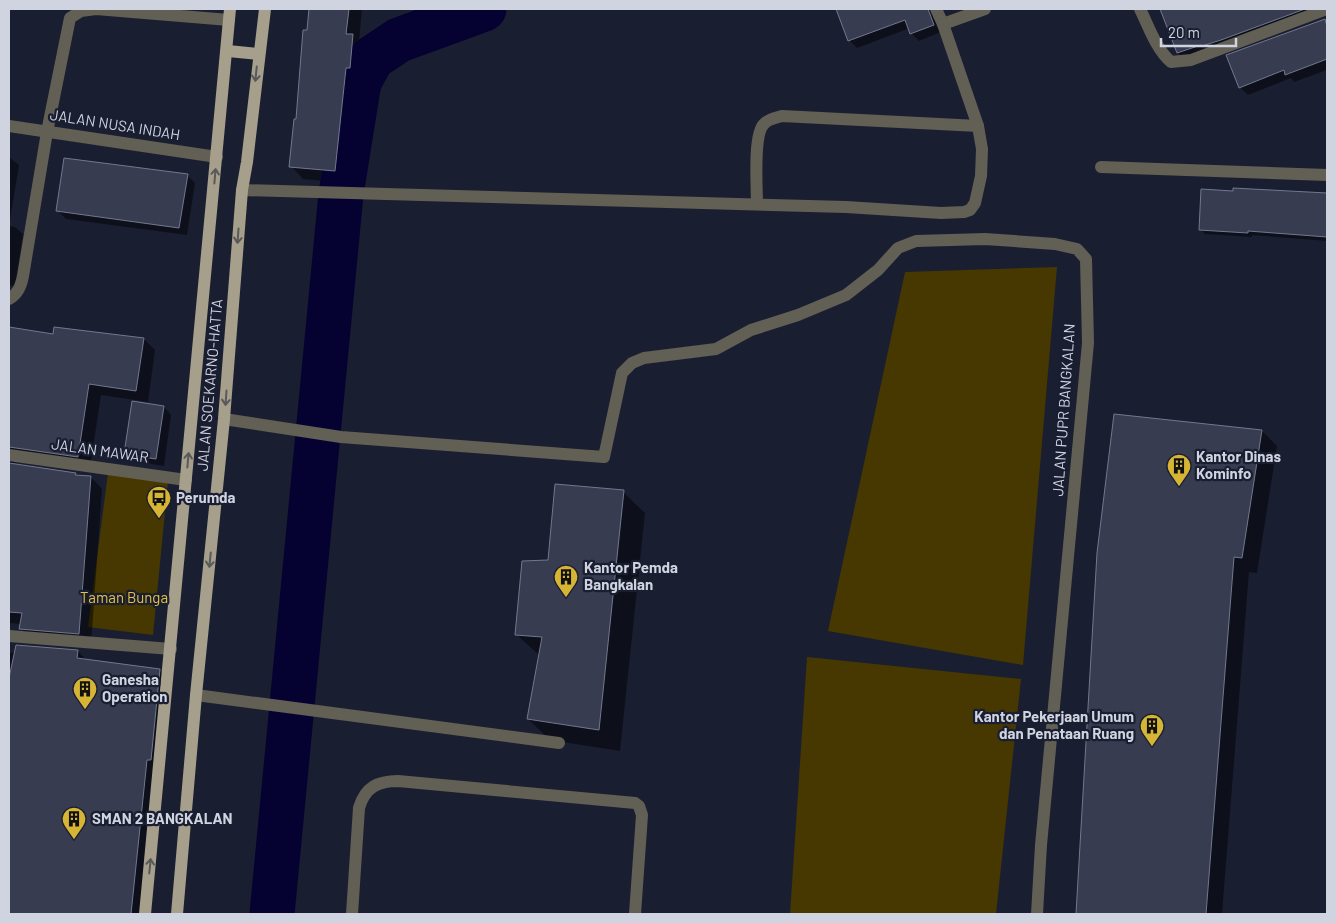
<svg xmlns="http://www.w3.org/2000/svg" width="1336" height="923" viewBox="0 0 1336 923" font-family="Barlow,sans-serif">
<rect width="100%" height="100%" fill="#1a1e31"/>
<g fill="#463800">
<polygon points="1057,267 1023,665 828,631 905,272"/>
<polygon points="108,473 168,481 153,635 88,627"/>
<polygon points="807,657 1021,679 996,914 790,914"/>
</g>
<g fill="#0007">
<polygon points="310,9 362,9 359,42 365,48 362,80 358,80 348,183 303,179 291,166"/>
<polygon points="837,9 932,9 941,32 919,41 911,33 910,28 857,48 849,40"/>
<polygon points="1162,9 1327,9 1186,60 1178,53"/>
<polygon points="1327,19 1327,70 1294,82 1291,78 1248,95 1240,87 1228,56"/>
<polygon points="9,157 19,165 9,226 15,227 23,234 15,286 9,285"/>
<polygon points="187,175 195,183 187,235 66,219 58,211"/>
<polygon points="1259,191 1327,194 1327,241 1252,235 1252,237 1205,234 1200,229 1234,192"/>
<polygon points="9,329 54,335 144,339 155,350 148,402 101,395 90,468 17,459 13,465 91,477 102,489 91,645 32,640 20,628 21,624 9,623"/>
<polygon points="164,407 171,415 164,466 133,461 126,454"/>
<polygon points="1262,431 1277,446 1257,573 1249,572 1222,914 1077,914 1098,553"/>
<polygon points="623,492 645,513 620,751 550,740 528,719 540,656 517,635 549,561"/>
<polygon points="78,651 87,661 159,670 171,682 144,914 9,914 9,653"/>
</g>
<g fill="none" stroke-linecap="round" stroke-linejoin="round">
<polyline stroke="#050231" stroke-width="45" points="272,914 341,194 359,82 372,58 399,40 484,9"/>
</g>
<g fill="#373c50" stroke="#72788f">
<polygon points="309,9 349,9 346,34 353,34 350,68 346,68 335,171 289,167 294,119 296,119 303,30 307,30"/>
<polygon points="836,9 928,9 934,25 910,34 905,20 848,41"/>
<polygon points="1160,9 1305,9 1221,40 1202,46 1201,45 1177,53"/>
<polygon points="1325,19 1327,26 1327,59 1285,75 1284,70 1239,88 1226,55"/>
<polygon points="64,158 188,174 179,228 56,211"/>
<polygon points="1233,188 1327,193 1327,237 1248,231 1248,233 1199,230 1201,189 1233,191"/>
<polygon points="9,327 53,334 54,327 144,338 136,391 89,384 78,457 9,447"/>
<polygon points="132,401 164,406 156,459 124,454"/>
<polygon points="1114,414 1262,430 1242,558 1234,557 1206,914 1076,914 1097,553"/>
<polygon points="9,463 76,473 75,475 91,476 79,634 19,629 22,613 9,612"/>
<polygon points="555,484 624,490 599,730 527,719 542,637 515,635 522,561 548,560"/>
<polygon points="16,645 78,650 77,658 160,669 151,760 147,760 131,914 9,914 9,678"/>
</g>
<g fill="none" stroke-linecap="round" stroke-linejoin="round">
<g stroke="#625f55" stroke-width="12">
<polyline points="936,9 943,24 985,9"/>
<path d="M1140,9C1149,27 1156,49 1171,62L1191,60L1327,9"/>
<polyline points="9,126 217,157"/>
<polyline points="1101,167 1327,175"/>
<polyline points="242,190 846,207 941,213 964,212 970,210 975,203 981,176 982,149 978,126 943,24"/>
<path d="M757,204C757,188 753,134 764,124C768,119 776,118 782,116L978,126"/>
<path d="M9,299C18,294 21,286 23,276L47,132L70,18L81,11L96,9L229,20"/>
<polyline points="224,419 341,437 604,457 622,373 632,363 644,358 716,349 751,330 798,315 846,295 878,270 898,248 916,241 985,239 1055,244 1077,249 1086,259 1088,343 1041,845 1037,914"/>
<polyline points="9,455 186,480"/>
<polyline points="9,636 171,649"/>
<polyline points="196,695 559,743"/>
<path d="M352,914L359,808C365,787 378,781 398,781L635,803L639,806L642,815L635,914"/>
</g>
<g stroke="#a69f8b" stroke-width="12">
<polyline points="228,51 259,54"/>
<polyline points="145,914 230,9"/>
<polyline points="177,914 196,695 224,419 242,190 247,162 265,9"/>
</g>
</g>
<defs><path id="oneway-shaft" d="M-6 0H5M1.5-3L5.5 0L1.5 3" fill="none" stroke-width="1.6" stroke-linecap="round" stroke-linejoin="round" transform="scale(1.25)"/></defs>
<g stroke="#59585a">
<use href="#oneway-shaft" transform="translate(256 74) rotate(96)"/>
<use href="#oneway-shaft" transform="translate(215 176) rotate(-85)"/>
<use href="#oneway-shaft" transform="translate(238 236) rotate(94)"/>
<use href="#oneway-shaft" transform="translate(226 398) rotate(94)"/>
<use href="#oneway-shaft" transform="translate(188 460) rotate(-85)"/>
<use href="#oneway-shaft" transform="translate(210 560) rotate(96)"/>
<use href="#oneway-shaft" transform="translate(150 866) rotate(-84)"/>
</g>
<defs>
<symbol id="building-pin" viewBox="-11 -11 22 30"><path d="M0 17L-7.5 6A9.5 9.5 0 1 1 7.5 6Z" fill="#d7b534" stroke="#1a1e31"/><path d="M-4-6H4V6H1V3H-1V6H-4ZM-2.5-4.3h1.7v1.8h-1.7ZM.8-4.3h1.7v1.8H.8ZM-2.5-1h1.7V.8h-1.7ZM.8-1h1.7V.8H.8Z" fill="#111"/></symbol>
<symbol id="bus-pin" viewBox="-11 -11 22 30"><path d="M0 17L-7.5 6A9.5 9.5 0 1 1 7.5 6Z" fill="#d7b534" stroke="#1a1e31"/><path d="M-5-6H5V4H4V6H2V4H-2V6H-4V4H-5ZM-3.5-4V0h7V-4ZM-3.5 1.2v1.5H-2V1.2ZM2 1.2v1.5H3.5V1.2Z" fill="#111"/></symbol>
</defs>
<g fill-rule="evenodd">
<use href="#building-pin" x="1165" y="452" width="28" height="38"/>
<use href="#bus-pin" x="145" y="484" width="28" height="38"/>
<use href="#building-pin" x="552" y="563" width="28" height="38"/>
<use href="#building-pin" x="71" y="675" width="28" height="38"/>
<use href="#building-pin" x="1138" y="712" width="28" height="38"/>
<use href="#building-pin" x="60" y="805" width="28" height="38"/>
</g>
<g text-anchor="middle" stroke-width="4.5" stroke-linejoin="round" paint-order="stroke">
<g font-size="15" fill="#d0d4e1" stroke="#1a1e31">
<text transform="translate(115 125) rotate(9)" y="5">JALAN NUSA INDAH</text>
<text transform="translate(210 385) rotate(-85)" y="5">JALAN SOEKARNO-HATTA</text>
<text transform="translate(1064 410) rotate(-86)" y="5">JALAN PUPR BANGKALAN</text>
<text transform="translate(100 451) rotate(8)" y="5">JALAN MAWAR</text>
</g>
<g font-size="15" font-weight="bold" fill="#d0d4e1" stroke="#1a1e31" text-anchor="start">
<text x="1196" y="462">Kantor Dinas<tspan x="1196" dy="17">Kominfo</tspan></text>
<text x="176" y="503">Perumda</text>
<text x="584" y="573">Kantor Pemda<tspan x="584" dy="17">Bangkalan</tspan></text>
<text x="102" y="685">Ganesha<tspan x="102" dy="17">Operation</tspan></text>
<text x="1134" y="722" text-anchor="end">Kantor Pekerjaan Umum<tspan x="1134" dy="17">dan Penataan Ruang</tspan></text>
<text x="92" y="824">SMAN 2 BANGKALAN</text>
</g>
<g font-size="15" fill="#e4c144" stroke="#1a1e31">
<text x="124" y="603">Taman Bunga</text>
</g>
</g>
<rect width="1336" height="923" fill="none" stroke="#d0d4e1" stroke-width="20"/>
<path d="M1161 38v8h75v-8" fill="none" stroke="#d0d4e1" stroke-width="2.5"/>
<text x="1168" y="38" font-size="15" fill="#d0d4e1" stroke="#1a1e31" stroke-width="4" paint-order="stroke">20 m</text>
</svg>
